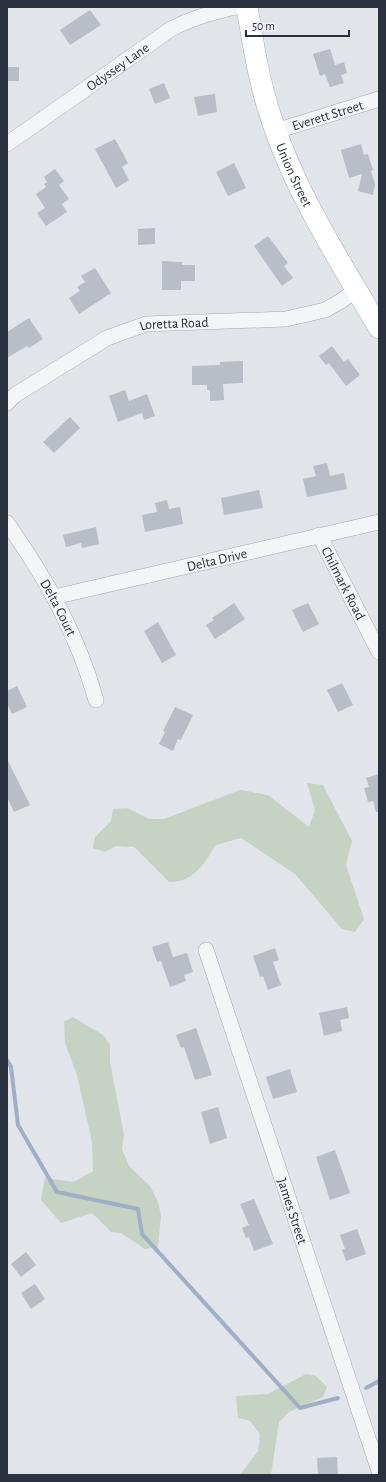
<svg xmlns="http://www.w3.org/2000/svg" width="386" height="1482" viewBox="0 0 386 1482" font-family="'Alegreya Sans',sans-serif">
<rect width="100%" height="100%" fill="#e1e4e9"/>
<g fill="#c6d2c3">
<path d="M307,783L323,785L352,841L346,865L364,919L355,932L342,929L295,874L241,838L216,845C204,864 194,882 169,882L134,847L116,846L105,852L93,848L95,837L111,821L113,809L127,808L149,819H164L240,790L268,795L309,827L315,810Z"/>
<polygon points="73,1017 103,1035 110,1044 110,1062 124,1135 122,1149 129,1166 150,1186 158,1202 161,1215 158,1247 145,1249 121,1233 111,1232 92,1213 61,1223 41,1200 45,1178 74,1182 93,1171 92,1142 77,1075 65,1043 64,1022"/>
<polygon points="306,1374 316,1376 327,1387 323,1397 289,1412 279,1422 271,1475 240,1475 258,1451 260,1434 250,1421 238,1418 236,1396 268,1394"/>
</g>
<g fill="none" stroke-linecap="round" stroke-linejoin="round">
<g stroke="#9fafc6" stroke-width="4">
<polyline points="7,1060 11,1067 18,1125 57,1192 138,1209 142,1234 300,1408 338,1398"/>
<polyline points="366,1388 379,1381"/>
</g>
</g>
<g fill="#b9bdc5">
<polygon points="90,10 101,25 70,45 60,30"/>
<polygon points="330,49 335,65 344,62 347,73 341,75 344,83 330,87 325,74 320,76 313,54"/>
<rect x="7" y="67" width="12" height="14"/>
<polygon points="164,83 170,98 155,104 149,89"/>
<polygon points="215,94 217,112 198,116 194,97"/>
<polygon points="115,139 128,163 122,167 129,180 116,188 95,149"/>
<polygon points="361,144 364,155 368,154 373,170 371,171 375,184 373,195 358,191 362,174 349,178 341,150"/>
<polygon points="234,163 246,188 228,196 216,172"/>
<polygon points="55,169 64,181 59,185 69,199 62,204 67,212 46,226 37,213 45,208 36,194 46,187 44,184 47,182 44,177"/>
<polygon points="155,228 155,244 138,245 138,229"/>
<polygon points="268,236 288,263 284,266 293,278 282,286 254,246"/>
<polygon points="162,261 182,262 182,265 195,265 195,281 181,281 181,290 162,290"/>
<polygon points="95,268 111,293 79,314 69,298 80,291 77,287 85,282 81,276"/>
<polygon points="29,318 43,339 29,348 27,346 7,358 7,332"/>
<polygon points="332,346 344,362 348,359 360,375 346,386 329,363 326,365 319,356"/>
<polygon points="243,361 243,383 223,384 224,400 210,401 210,390 207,390 207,385 192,385 192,366 220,365 220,362"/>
<polygon points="125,390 129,401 147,394 155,416 144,420 142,413 118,422 109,396"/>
<polygon points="70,417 80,428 54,453 43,442"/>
<polygon points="327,463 330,476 344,473 347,489 307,497 303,479 316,476 313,466"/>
<polygon points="259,490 263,508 224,515 221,498"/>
<polygon points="167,500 169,509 180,507 183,524 145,532 142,515 157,512 155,503"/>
<polygon points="96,527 99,544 82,548 81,543 66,547 63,535"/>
<polygon points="234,603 245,619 215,639 206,625 214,620 212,618"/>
<polygon points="308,603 319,624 303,632 292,610"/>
<polygon points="158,622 176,655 162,663 144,631"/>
<polygon points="342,683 353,705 338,712 327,690"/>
<polygon points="17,686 27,707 12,714 7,703 7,691"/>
<polygon points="175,707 193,715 181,740 178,739 173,751 159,744 165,732 163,731"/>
<polygon points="7,759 30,805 14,812 7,797"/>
<polygon points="379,774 379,812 376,812 373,801 368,802 364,788 369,787 366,778"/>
<polygon points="168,942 173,957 187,953 193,972 184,975 186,981 170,987 161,961 157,962 152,947"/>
<polygon points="275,948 279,960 273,962 281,985 268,990 263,976 260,977 253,956"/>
<polygon points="347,1007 349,1018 340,1020 342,1031 324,1036 319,1013"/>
<polygon points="196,1028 212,1075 195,1080 184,1047 181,1048 176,1035"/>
<polygon points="290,1069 297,1092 273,1099 266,1077"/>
<polygon points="218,1107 227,1138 210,1144 201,1112"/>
<polygon points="335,1150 350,1193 330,1200 316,1157"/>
<polygon points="254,1199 273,1244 254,1251 249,1237 246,1238 242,1228 249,1225 240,1204"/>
<polygon points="357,1229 366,1254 346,1261 342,1250 345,1249 340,1235"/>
<polygon points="26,1252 36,1265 21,1277 11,1264"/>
<polygon points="35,1284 45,1299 31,1309 21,1293"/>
<polygon points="337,1457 338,1475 318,1475 317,1458"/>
</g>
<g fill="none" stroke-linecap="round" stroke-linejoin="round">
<defs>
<g id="minor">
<path id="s1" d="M276,131L379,99"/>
<path id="s2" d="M7,144L171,29C192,18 213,12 236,7"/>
<path id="s3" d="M7,403L15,395L107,338L146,324L286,319L325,310L341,301L356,290"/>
<path id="s4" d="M7,523C47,580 77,633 96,700"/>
<path id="s5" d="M319,535L379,652"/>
<path id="s6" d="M54,597L379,522"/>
<path id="s7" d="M206,950L379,1471"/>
</g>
<g id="secondary">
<path id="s8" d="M247,7C253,42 258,77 269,111C293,189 338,258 379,328"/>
</g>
</defs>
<use href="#minor" stroke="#a7abb3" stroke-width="16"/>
<use href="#secondary" stroke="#a7abb3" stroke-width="22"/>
<use href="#minor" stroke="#f4f5f7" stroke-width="15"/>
<use href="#secondary" stroke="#fff" stroke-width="21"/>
</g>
<g text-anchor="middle" stroke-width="3" stroke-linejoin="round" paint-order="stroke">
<g font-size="14" fill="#2b313f" stroke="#f1f3f6">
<text dy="5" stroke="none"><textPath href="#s2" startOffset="135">Odyssey Lane</textPath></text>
<text dy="5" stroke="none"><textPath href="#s1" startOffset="54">Everett Street</textPath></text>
<text dy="5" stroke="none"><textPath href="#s8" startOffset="175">Union Street</textPath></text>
<text dy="5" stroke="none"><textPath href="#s3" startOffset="189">Loretta Road</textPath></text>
<text dy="5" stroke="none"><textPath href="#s6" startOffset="167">Delta Drive</textPath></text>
<text dy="5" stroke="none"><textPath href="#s5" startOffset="54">Chilmark Road</textPath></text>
<text dy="5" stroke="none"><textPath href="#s4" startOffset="99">Delta Court</textPath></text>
<text dy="5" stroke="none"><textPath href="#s7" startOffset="275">James Street</textPath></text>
</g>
</g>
<rect width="386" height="1482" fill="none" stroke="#2b313f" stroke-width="16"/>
<path d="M246 30v6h103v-6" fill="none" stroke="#2b313f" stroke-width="2"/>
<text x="252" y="30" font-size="12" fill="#2b313f" stroke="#f1f3f6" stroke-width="3" paint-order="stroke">50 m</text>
</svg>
